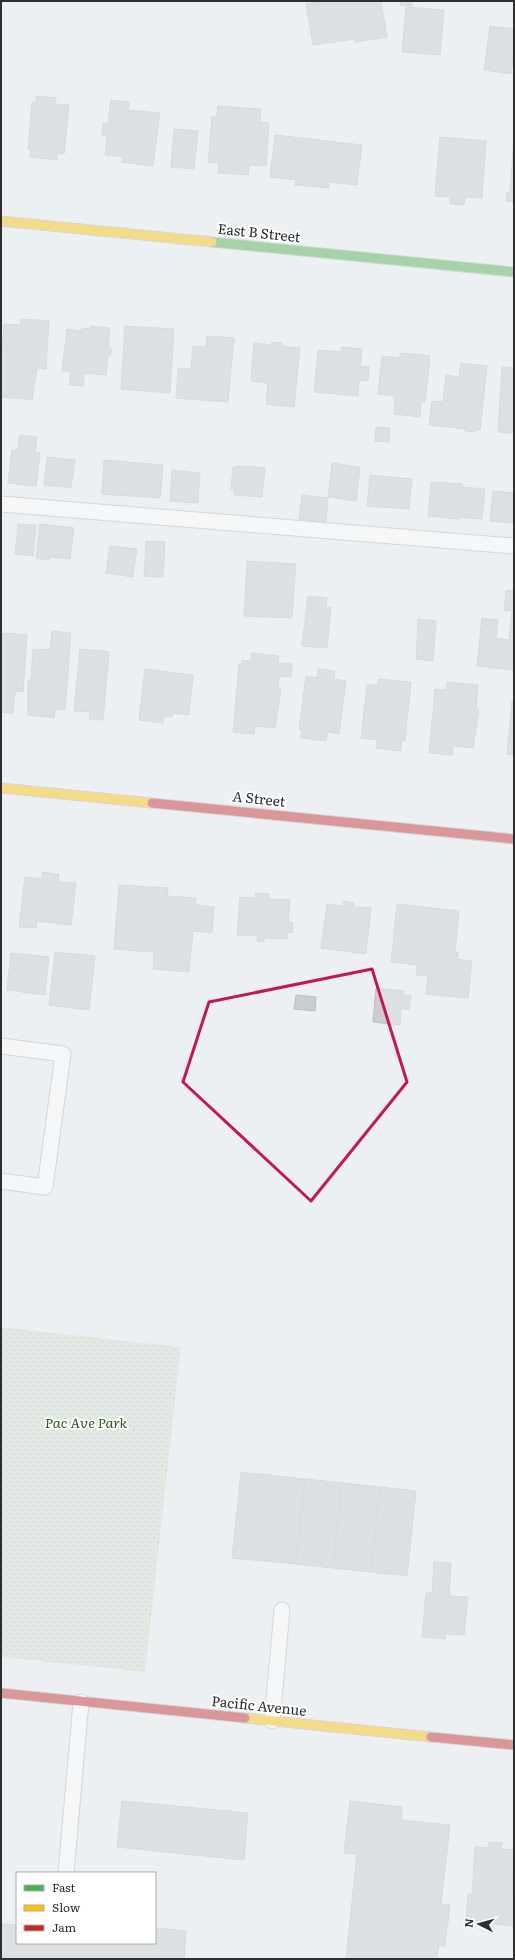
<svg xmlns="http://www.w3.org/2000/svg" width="515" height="1960" viewBox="0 0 515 1960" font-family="Literata,serif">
<defs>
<pattern id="park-dots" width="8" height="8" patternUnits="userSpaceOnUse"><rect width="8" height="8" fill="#d4e1d4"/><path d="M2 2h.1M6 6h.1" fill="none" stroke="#b6c1b6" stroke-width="1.8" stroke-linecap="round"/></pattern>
</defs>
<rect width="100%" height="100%" fill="#edf0f2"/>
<polygon fill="url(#park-dots)" points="1,1327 181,1347 145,1672 1,1657"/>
<g fill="#cbcdce" stroke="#bcbdbf">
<polygon points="321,1 381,1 387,37 355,42 355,39 313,45 306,4"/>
<polygon points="400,1 412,1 412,6 400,5"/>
<polygon points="406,7 444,10 440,55 402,52"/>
<polygon points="490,26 514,29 514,51 511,74 484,70"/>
<polygon points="36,96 56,98 55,104 69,105 64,154 57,153 57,160 30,157 31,150 28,149 32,102 36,103"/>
<polygon points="111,100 129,102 128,110 160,113 153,166 122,162 123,157 105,155 107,135 102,135 103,123 108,124"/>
<polygon points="218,106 261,109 260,122 269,123 266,166 249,165 248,175 218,173 219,163 208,162 212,117 217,117"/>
<polygon points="174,129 198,131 194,169 171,167"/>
<polygon points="275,135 362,145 357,185 329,182 329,188 295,185 296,180 270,177"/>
<polygon points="514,136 514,206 513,202 506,201 507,192 510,193"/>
<polygon points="440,137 486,141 482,198 465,197 464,205 450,204 450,197 435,196"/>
<polygon points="21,319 49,321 46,369 37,368 32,400 1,397 1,365 4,324 21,325"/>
<polygon points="90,326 110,328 108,348 111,348 111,355 108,355 106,375 84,373 83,386 69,385 71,372 62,371 67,329 81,331 82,328 90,329"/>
<polygon points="125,326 174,329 170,393 121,389"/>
<polygon points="207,336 234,338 228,402 176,398 178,368 191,369 193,346 206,347"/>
<polygon points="272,342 282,343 282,346 300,348 294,407 266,404 268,383 251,381 254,343 271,345"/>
<polygon points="342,347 362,349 360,366 369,367 368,381 359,380 358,396 314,392 318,350 341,352"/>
<polygon points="400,353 430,356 425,402 421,402 420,417 394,414 395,396 378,394 382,356 400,358"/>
<polygon points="461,363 487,366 480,430 475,430 474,432 465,431 466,429 429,425 432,401 443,402 446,375 459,377"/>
<polygon points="502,367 514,368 514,433 498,432"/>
<polygon points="376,427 390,428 389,442 375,441"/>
<polygon points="20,435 37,437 35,452 40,453 36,486 8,483 12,450 18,450"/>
<polygon points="47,457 75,460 71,488 44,485"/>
<polygon points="104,460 163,465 160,498 102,494"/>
<polygon points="332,463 360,467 356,501 328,497"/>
<polygon points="237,466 265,468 262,497 234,495 234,489 231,489 233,467 237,468"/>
<polygon points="172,470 200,473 198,503 170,501"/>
<polygon points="370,475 412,479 409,509 367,506"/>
<polygon points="431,482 462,484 462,487 485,489 482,519 459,517 459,519 428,516"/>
<polygon points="493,491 514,493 514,523 490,521"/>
<polygon points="302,495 328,498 326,522 299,519"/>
<polygon points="18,524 36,525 33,556 15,554"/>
<polygon points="40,524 74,528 70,559 49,557 49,560 36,558"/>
<polygon points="146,541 165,542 163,577 144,576"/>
<polygon points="110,546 137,549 133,577 106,573"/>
<polygon points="247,561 296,564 292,618 244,616"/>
<polygon points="514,586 514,670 477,666 482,618 498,620 496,638 509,640 512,611 504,610 506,590 513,591"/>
<polygon points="308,596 327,598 326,607 331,607 327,648 302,646"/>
<polygon points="418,619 436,621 433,661 416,659"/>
<polygon points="52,631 71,633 65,710 55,709 54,718 28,715 28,681 31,680 33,649 50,650"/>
<polygon points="3,633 27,635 23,692 15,691 13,713 1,712 1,650"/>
<polygon points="80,649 109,652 103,720 89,719 90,712 74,711"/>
<polygon points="252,653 279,656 278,663 292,664 291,677 279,676 278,688 281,689 275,728 255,726 254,734 233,732 239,664 242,664 242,660 251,661"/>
<polygon points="145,669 193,675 189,715 173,713 172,717 164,716 163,723 139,720"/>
<polygon points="318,669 335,671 334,679 346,681 339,734 327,732 326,741 301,738 302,730 299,730 306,676 317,678"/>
<polygon points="379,679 411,682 405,741 402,740 401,751 376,748 377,740 361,738 367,685 378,685"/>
<polygon points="447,682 478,685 476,709 479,709 473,748 453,746 452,755 429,753 435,689 446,690"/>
<polygon points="512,701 514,701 514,755 507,754"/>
<polygon points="42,872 59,874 58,882 76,883 71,925 37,921 36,928 19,927 25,877 42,879"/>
<polygon points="119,885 168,888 167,896 196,898 195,905 214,907 212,933 193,931 189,972 153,969 154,952 114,949"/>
<polygon points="255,893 269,894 269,899 290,900 288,922 293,923 292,933 287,932 287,939 264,938 264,942 257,941 258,936 237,935 240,897 255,898"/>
<polygon points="343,901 354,903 354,907 371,908 366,954 321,948 327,904 343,906"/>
<polygon points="397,904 459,911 455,952 458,952 457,959 472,961 468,998 426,994 428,976 416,975 417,965 391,962"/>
<polygon points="55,952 95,956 89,1010 49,1005"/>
<polygon points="11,953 49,957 45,995 7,990"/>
<polygon points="376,988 404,991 403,995 411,996 409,1009 401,1009 400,1025 373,1022"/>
<polygon points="296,995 316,997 315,1011 294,1009"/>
<polygon points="241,1472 305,1479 296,1564 232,1558"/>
<polygon points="305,1479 342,1483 333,1568 296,1564"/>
<polygon points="342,1483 380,1487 371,1572 333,1568"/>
<polygon points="380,1487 416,1491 407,1576 371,1572"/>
<polygon points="434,1562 451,1563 449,1596 468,1597 464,1635 446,1634 445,1639 422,1637 426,1593 432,1593"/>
<polygon points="122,1801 248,1813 244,1860 117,1847"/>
<polygon points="350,1801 402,1807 401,1820 450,1825 441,1904 450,1905 445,1946 439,1945 437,1959 346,1959 357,1854 344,1853"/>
<polygon points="489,1842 502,1843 501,1849 514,1850 512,1902 514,1902 514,1926 466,1922 468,1894 472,1894 475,1847 489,1848"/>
<polygon points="1,1924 17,1925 17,1943 155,1943 155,1928 186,1931 184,1959 1,1959"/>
</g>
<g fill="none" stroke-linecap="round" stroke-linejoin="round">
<defs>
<g id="lane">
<polyline points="1,504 514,546"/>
<polyline points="1,1046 63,1054 45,1187 1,1181"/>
<polyline points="272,1721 282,1610"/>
<polyline points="66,1873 81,1702"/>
</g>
<polyline id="fast" points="212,242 514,272"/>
<g id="slow">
<polyline points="1,221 212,242"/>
<polyline points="1,788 152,803"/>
<polyline points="245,1718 431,1737"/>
</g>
<g id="jam">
<polyline points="152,803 514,839"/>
<polyline points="1,1693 245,1718"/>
<polyline points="431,1737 514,1745"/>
</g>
</defs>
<use href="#lane" stroke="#b5b7b9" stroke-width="17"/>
<use href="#fast" stroke="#b5b7b9" stroke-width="11"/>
<use href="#slow" stroke="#b5b7b9" stroke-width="11"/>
<use href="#jam" stroke="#b5b7b9" stroke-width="11"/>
<use href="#lane" stroke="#fcfdfd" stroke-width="15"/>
<use href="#fast" stroke="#4caf50" stroke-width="9"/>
<use href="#slow" stroke="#ffc107" stroke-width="9"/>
<use href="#jam" stroke="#c62828" stroke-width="9"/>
</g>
<path d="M0 0H515V1960H0ZM372,969L407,1082L311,1201L183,1082L209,1002Z" fill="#edf0f2" fill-opacity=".55" fill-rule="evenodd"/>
<path fill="none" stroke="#c2185b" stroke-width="3" stroke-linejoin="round" d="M372,969L407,1082L311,1201L183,1082L209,1002Z"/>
<g text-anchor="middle" stroke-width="3.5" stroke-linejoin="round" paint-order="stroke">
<g font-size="14" fill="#2c2e30" stroke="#fff">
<text transform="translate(259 233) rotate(6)" y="5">East B Street</text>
<text transform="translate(259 799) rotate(6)" y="5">A Street</text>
<text transform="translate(259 1706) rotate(6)" y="5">Pacific Avenue</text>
</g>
<g font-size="14" font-style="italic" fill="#2d5724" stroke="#fff">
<text x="86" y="1428">Pac Ave Park</text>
</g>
</g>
<rect width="515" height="1960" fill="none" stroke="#2c2e30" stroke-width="4"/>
<rect x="16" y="1872" width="140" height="72" fill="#ffffff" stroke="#ababac"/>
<rect x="24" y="1885" width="20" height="6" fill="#4caf50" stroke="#ababac"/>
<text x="52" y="1892" font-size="12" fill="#2c2e30">Fast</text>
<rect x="24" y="1905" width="20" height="6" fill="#ffc107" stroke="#ababac"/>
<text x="52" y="1912" font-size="12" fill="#2c2e30">Slow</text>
<rect x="24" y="1925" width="20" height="6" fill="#c62828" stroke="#ababac"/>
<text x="52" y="1932" font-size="12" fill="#2c2e30">Jam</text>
<g transform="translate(479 1924) rotate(276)" stroke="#ffffff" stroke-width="3" paint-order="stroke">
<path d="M0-3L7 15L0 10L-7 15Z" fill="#2c2e30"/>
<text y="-6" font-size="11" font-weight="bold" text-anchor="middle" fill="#2c2e30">N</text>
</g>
</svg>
